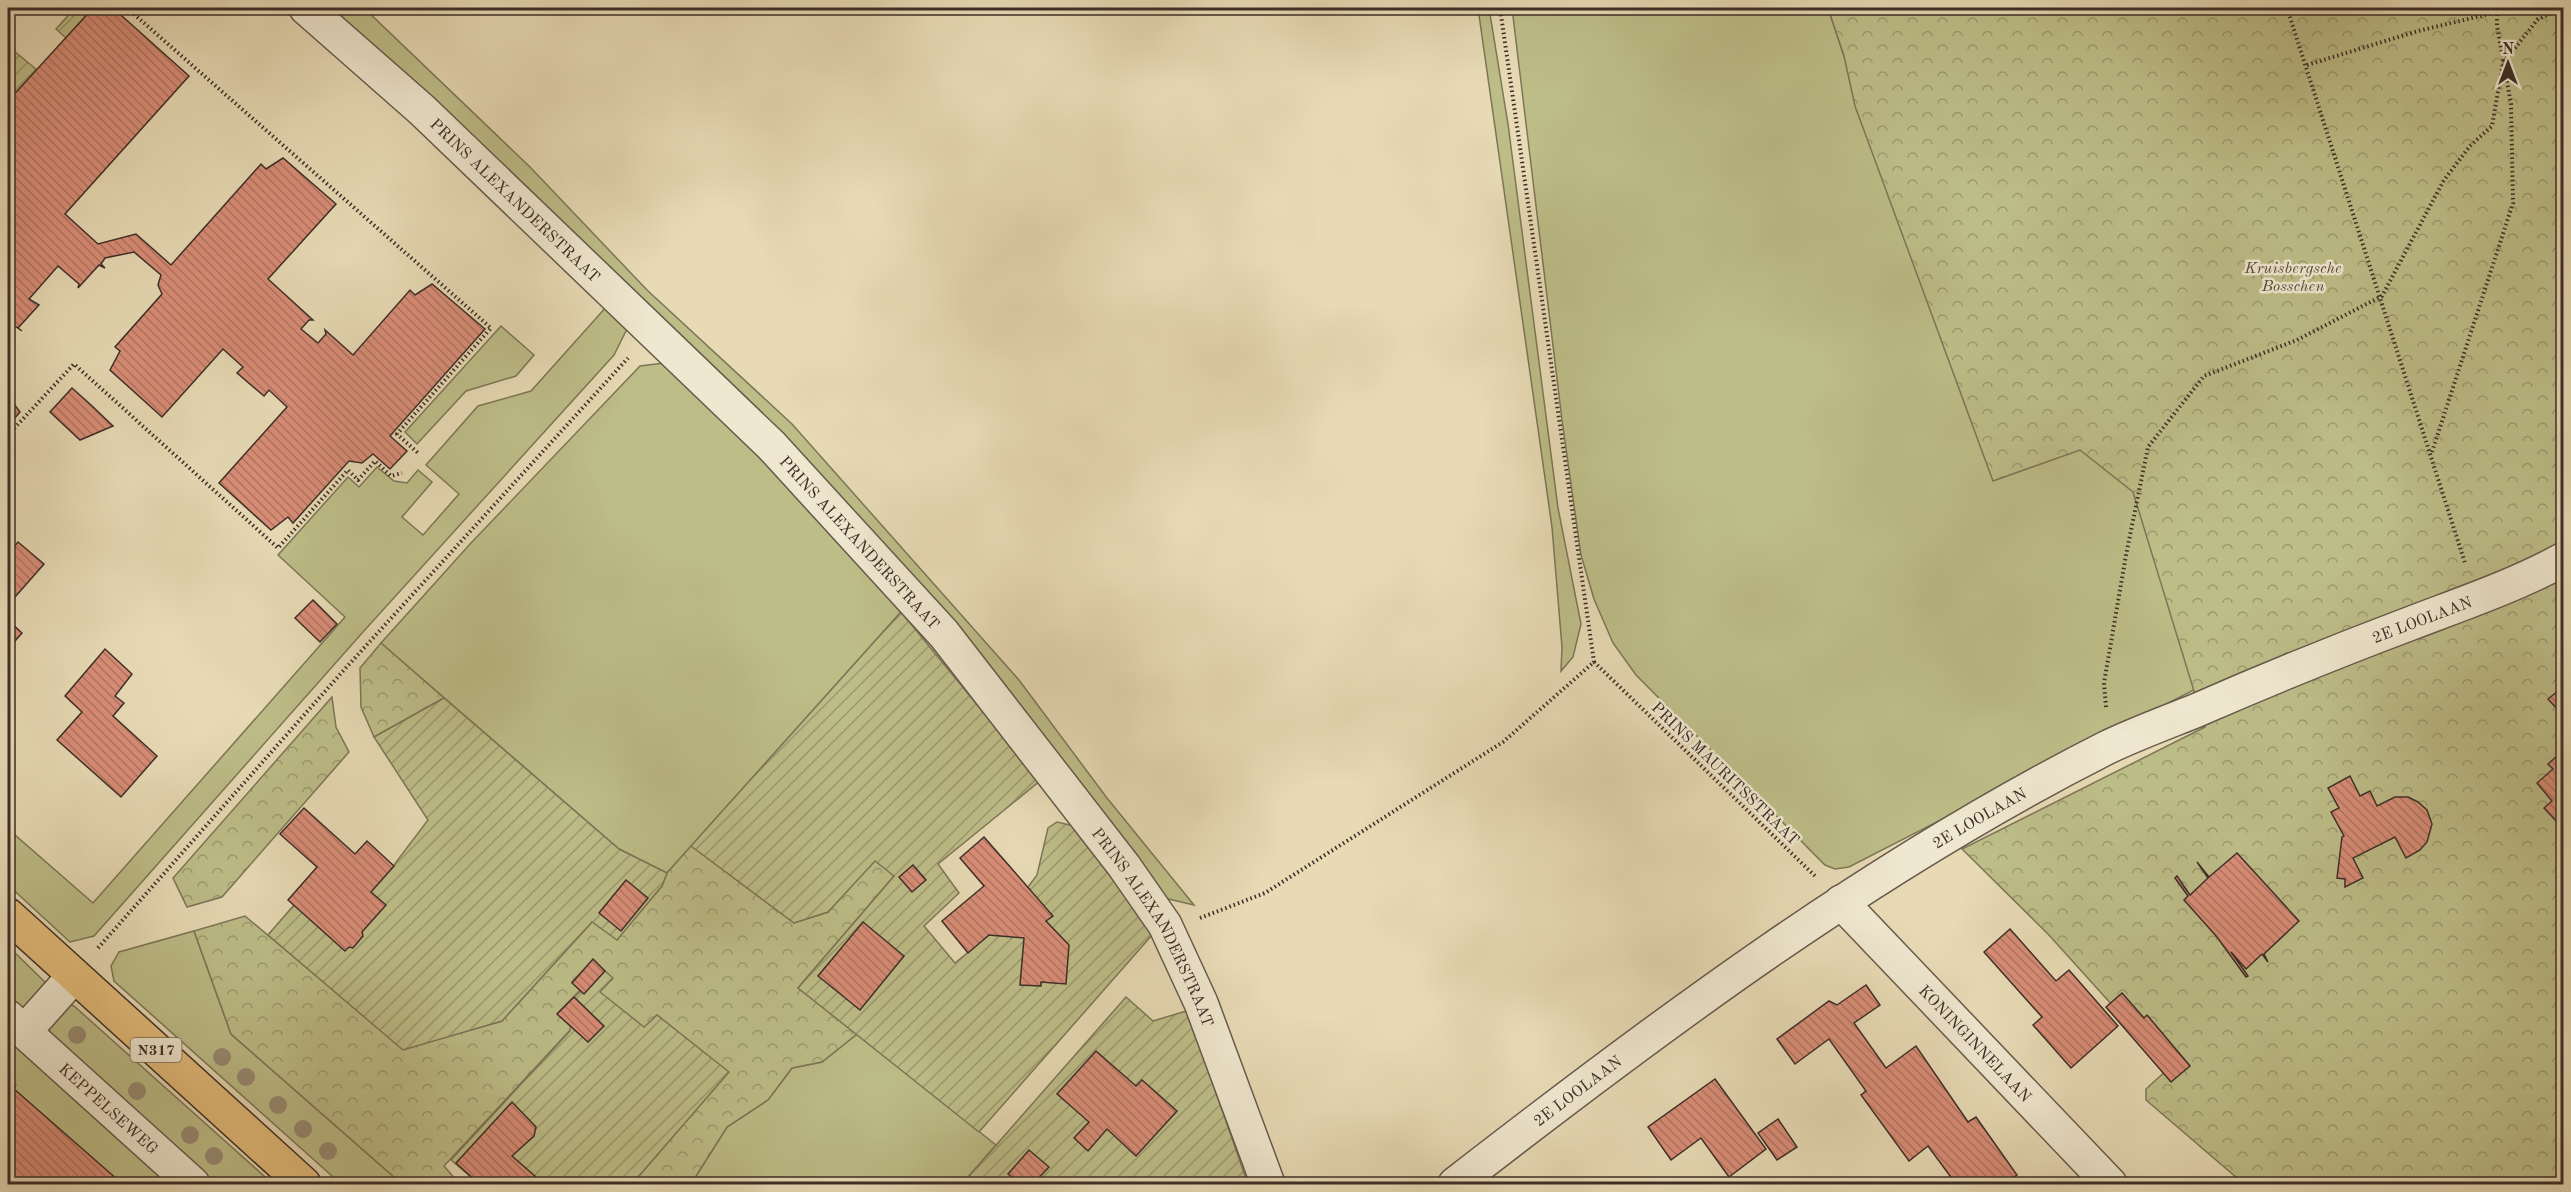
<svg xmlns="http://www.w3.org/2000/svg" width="2571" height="1192" viewBox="0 0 2571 1192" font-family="'Old Standard TT',serif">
<defs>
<pattern id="forest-crowns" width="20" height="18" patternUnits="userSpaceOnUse" patternTransform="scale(1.5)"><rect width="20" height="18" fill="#bdbd88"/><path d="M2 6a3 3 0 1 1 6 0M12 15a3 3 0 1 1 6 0" fill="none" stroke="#9b9a6f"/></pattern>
<pattern id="garden-furrows" width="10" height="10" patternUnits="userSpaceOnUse" patternTransform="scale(1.5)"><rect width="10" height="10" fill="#bdbd88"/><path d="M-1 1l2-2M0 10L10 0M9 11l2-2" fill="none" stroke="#9b9a6f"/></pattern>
<pattern id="building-back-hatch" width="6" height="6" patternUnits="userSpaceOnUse" patternTransform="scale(1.5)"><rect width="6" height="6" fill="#d98d77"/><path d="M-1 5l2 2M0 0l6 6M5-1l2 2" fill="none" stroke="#b17462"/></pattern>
</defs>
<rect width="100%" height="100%" fill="#e7dab5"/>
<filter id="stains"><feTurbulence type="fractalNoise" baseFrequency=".00333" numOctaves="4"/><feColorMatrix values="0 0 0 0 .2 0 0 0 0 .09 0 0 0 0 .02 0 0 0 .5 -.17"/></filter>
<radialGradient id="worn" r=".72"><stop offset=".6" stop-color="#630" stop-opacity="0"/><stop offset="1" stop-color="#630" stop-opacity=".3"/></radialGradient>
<g fill="#bdbd88" stroke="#7c7658" stroke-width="1.5">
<polygon points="330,8 364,8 530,167 647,290 792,424 1019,680 1107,798 1194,905 1156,896 1074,781"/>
<polygon points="1478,8 1489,8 1508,124 1558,508 1581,624 1573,657 1561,671 1562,647 1552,527"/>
<polygon points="1512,8 1828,8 1870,134 2120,435 2223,675 1849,867 1835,869 1825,865 1636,675 1613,643 1594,599 1581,555 1562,420"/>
<polygon points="607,306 629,325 614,355 363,632 94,936 70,942 8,885 8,829 93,903 345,617 278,555 348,477 359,487 377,467 394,481 407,483 418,470 432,482 402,517 423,535 459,494 426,465 478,406 531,391"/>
<polygon points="501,326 534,355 516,376 466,391 417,444 405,432"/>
<polygon points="664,363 779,477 901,612 667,873 619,849 381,643 471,543 640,366"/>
<polygon points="194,931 231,1034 402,1184 341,1184 114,981 111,966 119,952"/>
<polygon points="8,946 46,983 28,1010 21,1010 8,1003"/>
<polygon points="67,1004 74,1006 273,1184 213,1184 49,1039 46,1029"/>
<polygon points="857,1034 996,1145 962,1184 691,1184 727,1127 768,1100 792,1068 822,1062"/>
<polygon points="8,1035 174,1184 122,1184 14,1089 16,1085 8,1078"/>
</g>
<g fill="url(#forest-crowns)" stroke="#7c7658" stroke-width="1.5">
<polygon points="1828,8 2563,8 2563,1184 2244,1184 2146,1100 2146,1089 2169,1068 2048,934 1962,849 2205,727 2133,492 2080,450 1993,481 1855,106 1844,56"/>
<polygon points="381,643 444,698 374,737 361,707 360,668"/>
<polygon points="332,697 336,727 349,752 222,897 187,907 173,878"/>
<polygon points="691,846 794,923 828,912 875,860 894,876 798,988 857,1034 822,1062 792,1068 768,1100 727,1127 691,1184 632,1184 728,1072 657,1015 644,1028 599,992 612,978 593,960 572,982 580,990 558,1013 572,1028 444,1166 456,1180 452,1184 402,1184 231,1034 194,931 245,916 403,1049 502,1021 593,921 617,939 662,886 667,873"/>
</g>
<g fill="url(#garden-furrows)" stroke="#7c7658" stroke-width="1.5">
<polygon points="75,8 93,8 66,38 56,29"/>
<polygon points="8,46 37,70 8,102"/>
<polygon points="901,612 1040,781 938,864 959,893 924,926 955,963 989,935 1024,937 1028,887 1037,875 1048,828 1057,822 1074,826 1084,833 1153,934 979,1132 798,988 894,876 875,861 828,912 794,923 691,846"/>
<polygon points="444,698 619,849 667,873 662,886 617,940 592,922 502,1021 403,1050 268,935 294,905 370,892 394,865 428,820 374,737"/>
<polygon points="605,971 613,978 600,992 644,1027 657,1015 729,1072 632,1184 479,1184 451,1160 570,1031 574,997"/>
<polygon points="1126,997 1153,1021 1193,1009 1201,1050 1248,1184 962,1184"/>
</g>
<g fill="url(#building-back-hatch)" stroke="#3c2e28" stroke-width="1.5">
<polygon points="93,8 113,8 189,76 65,214 98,244 136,234 171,265 261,164 266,169 283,158 336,204 268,279 313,320 309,320 301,329 318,343 326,334 325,330 353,355 410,290 415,295 432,284 485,329 390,436 407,451 390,469 373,454 362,463 349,461 293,523 288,517 271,530 219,483 287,407 269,390 264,396 237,373 243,367 223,349 162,417 110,370 120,351 115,347 162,294 158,285 161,275 134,252 105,258 101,264 105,268 99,265 78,288 79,284 58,266 29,299 39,305 18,328 22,331 8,321 8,101"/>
<polygon points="8,385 13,390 8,396 20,412 8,426"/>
<polygon points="72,388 91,405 113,426 80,440 50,412"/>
<polygon points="18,542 44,564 8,605 8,554"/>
<polygon points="313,600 337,624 320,642 295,618"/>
<polygon points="8,620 22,633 8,649"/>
<polygon points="105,649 132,674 115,696 124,703 113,716 157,756 121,797 57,740 82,712 65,696"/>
<polygon points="2564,686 2564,716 2548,699"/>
<polygon points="2558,755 2564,760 2564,818 2558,823 2544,808 2552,801 2537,783 2553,769 2548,764"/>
<polygon points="2350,776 2360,796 2370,791 2377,806 2395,797 2408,797 2418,802 2427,810 2432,824 2427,842 2420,850 2406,858 2395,837 2353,858 2363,878 2345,887 2345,879 2337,878 2342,837 2344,836 2331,812 2339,808 2328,788"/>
<polygon points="304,808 355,854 367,841 394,866 371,892 386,905 362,932 363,936 353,948 349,947 345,951 288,900 317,867 280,834"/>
<polygon points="984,837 1053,916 1046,921 1069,945 1066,984 1041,982 1041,986 1020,985 1024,938 989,935 968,953 942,921 984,886 960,858"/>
<polygon points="2237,853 2299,921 2264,954 2268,962 2262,954 2246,969 2231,952 2248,976 2246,977 2217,937 2184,900 2188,896 2175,878 2177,876 2190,895 2208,878 2197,862 2209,877"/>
<polygon points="913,865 926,880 912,892 899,877"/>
<polygon points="626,880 648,898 621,931 599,913"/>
<polygon points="863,922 904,956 860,1010 818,976"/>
<polygon points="2010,929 2056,981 2069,970 2118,1026 2071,1068 2033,1025 2042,1017 1984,952"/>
<polygon points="593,959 605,971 584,994 572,983"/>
<polygon points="1866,985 1880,1005 1854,1023 1886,1068 1916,1046 1968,1122 1976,1117 2017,1175 2004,1184 1956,1184 1928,1146 1909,1161 1861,1095 1866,1091 1829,1039 1795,1064 1777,1039 1829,1001 1837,1005"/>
<polygon points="2122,993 2144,1018 2147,1015 2190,1066 2171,1082 2106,1007"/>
<polygon points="574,997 604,1026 588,1042 557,1014"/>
<polygon points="1096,1051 1136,1086 1142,1080 1177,1111 1136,1156 1107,1129 1088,1151 1074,1138 1089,1122 1057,1094"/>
<polygon points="1715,1079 1766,1149 1729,1177 1701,1138 1671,1160 1648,1127"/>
<polygon points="14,1089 119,1181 116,1184 8,1183 8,1096"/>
<polygon points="512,1102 536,1127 534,1136 512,1156 544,1184 479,1184 456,1163"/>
<polygon points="1778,1119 1797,1147 1777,1160 1758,1133"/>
<polygon points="1029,1150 1049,1167 1033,1184 1021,1184 1008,1174"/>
</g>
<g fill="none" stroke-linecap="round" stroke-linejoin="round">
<defs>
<g id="street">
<path id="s1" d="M306,8L422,110L771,445L944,634L1124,866L1165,925L1201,1003L1268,1184"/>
<path id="s2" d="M1841,902L2110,1184"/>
<path id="s3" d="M8,1017L193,1184"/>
<polyline points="24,1032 74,976"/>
<path id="s4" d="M1455,1184C1661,1024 1873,866 2106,748C2135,734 2165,723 2195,711C2266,680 2337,651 2409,624C2461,604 2515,586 2564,559"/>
</g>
<polyline id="primary" points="8,915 304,1184"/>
</defs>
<use href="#street" stroke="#67594b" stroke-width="36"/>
<use href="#primary" stroke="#3c2e28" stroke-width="36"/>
<g stroke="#3c2e28" stroke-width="4" stroke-dasharray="1.5 3" stroke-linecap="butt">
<polyline points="127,8 491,328 397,434 419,454"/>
<polyline points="2287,8 2465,563"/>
<polyline points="2307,65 2418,31 2497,12"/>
<polyline points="8,435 74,364 278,548 348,470 358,480 375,461 391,476 402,473"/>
<polyline points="2432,452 2513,203 2511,104 2497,26 2497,8"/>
<polyline points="1594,662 1815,876"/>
<polyline points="2106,707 2104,683 2126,555 2148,447 2204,376 2297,340 2382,296 2444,180 2470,146 2492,126 2503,63 2538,19 2563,8"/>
<polyline points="1200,918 1265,893 1503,742 1594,662 1500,8"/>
<polyline points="98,948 343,671 628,358"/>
</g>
<use href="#street" stroke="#efe7cf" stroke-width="33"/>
<use href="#primary" stroke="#e4bd7a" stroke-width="33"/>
</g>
<g fill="#978b72">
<circle cx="77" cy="1035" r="9"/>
<circle cx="222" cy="1057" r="9"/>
<circle cx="246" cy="1077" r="9"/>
<circle cx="137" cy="1091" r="9"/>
<circle cx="278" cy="1105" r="9"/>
<circle cx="303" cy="1129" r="9"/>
<circle cx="190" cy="1135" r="9"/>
<circle cx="328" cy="1151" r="9"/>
<circle cx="214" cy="1156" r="9"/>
</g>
<g text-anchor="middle" stroke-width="5" stroke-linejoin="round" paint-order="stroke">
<rect fill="#efe7cf" stroke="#72665a" stroke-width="1.5" x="130.5" y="1038" width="51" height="24" rx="4.5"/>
<g font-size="15" font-weight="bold" fill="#3c2e28">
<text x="156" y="1055">N317</text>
</g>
<g font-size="16" fill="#3c2e28" stroke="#efe7cf">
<text dy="6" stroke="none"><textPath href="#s1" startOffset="284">PRINS ALEXANDERSTRAAT</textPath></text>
<text dy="6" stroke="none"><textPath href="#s1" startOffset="770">PRINS ALEXANDERSTRAAT</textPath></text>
<text dy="6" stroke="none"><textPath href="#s4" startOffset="1126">2E LOOLAAN</textPath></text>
<text transform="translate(1726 773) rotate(44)" y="6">PRINS MAURITSSTRAAT</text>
<text dy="6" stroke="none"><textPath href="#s4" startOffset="640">2E LOOLAAN</textPath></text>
<text dy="6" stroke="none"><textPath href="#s1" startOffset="1256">PRINS ALEXANDERSTRAAT</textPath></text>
<text dy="6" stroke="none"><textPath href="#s2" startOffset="195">KONINGINNELAAN</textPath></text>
<text dy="6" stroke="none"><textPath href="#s4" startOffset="154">2E LOOLAAN</textPath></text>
<text dy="6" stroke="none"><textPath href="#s3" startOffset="136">KEPPELSEWEG</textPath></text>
</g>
<g font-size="16" font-style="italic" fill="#564b3b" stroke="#efe7cf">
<text x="2293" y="273">Kruisbergsche<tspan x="2293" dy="18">Bosschen</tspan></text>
</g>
</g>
<rect width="2571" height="1192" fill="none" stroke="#e7dab5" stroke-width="30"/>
<rect x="9" y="9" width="2553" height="1174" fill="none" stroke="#3c2e28" stroke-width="3"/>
<rect x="15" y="15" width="2541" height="1162" fill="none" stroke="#3c2e28" stroke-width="1.5"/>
<g transform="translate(2508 63)" stroke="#efe7cf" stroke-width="4.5" paint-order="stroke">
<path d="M0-4.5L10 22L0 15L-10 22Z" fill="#3c2e28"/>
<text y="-9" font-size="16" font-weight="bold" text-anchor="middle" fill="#3c2e28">N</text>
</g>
<rect width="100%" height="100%" filter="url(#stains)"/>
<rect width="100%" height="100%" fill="url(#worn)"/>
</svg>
